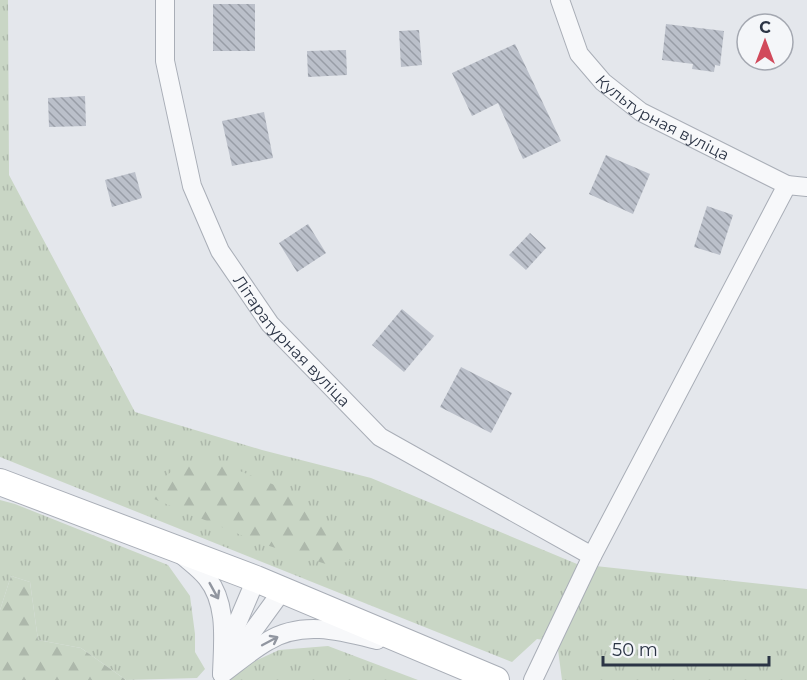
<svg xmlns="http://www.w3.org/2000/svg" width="807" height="680" viewBox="0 0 807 680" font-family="Montserrat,sans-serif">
<defs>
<pattern id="grass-tufts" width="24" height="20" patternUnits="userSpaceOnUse" patternTransform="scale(1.5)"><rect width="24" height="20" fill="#c9d6c5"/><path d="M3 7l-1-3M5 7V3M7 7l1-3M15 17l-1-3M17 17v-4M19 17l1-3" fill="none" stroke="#adb8ab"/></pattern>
<pattern id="forest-firs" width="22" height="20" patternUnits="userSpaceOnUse" patternTransform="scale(1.5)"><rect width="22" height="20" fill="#c9d6c5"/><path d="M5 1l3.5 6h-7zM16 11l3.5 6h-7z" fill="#adb8ab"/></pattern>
<pattern id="building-back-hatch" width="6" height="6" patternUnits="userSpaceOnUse" patternTransform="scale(1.5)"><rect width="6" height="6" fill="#bbc0ca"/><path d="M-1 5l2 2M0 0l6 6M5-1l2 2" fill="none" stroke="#989da6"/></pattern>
</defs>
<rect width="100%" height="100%" fill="#e4e7ec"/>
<g fill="url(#grass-tufts)">
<polygon points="0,0 8,0 9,175 135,412 262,450 371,478 577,564 807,589 807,680 562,680 557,642 537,639 512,662 0,457"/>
<polygon points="0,500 15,504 168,565 190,596 195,634 195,652 205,669 197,678 126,680 81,648 38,640 30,582 11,576 0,610"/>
<polygon points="328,646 418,680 229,680 233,671 279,650"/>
</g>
<g fill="url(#forest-firs)">
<polygon points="222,464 292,492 335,533 350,561 332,566 260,543 154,499 160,481 178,466"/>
<polygon points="11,576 30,582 38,640 81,648 126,680 0,680 0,610"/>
</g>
<g fill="url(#building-back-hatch)">
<rect x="213" y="4" width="42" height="47"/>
<polygon points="666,24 724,31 720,66 715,65 714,72 692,69 693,64 662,60"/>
<polygon points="419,30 422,65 401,67 399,31"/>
<polygon points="515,44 561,141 523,159 498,103 472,116 452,73"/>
<polygon points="346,50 347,75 308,77 307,51"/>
<polygon points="85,96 86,126 49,127 48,98"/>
<polygon points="264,112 273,158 232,166 222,121"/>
<polygon points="606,155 650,174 633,214 589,194"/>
<polygon points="135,172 142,198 112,207 105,180"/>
<polygon points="707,206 733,215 720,255 694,247"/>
<polygon points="308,224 326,253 297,272 279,243"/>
<polygon points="530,233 546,248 526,270 509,255"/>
<polygon points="402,309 434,336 404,372 372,345"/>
<polygon points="461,367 512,393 491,433 440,407"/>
</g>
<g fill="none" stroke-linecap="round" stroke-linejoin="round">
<defs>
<g id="minor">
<path id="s1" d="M165,0V61L192,186L220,251L270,324L380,437L592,556"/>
<path id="s2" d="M560,0L579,54L603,82L641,112L787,185L807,187"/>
<path d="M182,555C190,562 200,569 207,578C228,604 223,642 222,674"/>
<polyline points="228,652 230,640 256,579"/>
<polyline points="231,661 282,591"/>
<path d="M222,674C237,663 252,650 268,641C302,620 341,631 377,640"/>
<polyline points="533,680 592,556 787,185"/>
</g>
<polyline id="secondary" points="0,482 256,579 496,680"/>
</defs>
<use href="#minor" stroke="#a9aeb7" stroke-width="20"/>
<use href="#secondary" stroke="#a9aeb7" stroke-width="28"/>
<use href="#minor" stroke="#f7f8fa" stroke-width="18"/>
<use href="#secondary" stroke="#fff" stroke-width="26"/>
</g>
<defs><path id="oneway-shaft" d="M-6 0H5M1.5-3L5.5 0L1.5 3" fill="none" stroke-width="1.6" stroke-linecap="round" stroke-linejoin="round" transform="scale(1.5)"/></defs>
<g stroke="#9196a0">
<use href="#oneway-shaft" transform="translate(214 591) rotate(61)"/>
<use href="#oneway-shaft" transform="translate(270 641) rotate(-28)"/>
</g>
<g text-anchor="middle" stroke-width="6" stroke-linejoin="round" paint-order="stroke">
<g font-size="16" fill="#2b3445" stroke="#f4f6f9">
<text dy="6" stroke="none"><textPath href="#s2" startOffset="164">Культурная вуліца</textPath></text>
<text dy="6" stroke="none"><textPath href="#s1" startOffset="375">Літаратурная вуліца</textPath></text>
</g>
</g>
<g transform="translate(765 42)"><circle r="28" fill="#f4f6f9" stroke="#a4a8b1" stroke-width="1.5"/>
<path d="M0-4.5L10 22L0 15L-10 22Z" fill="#d1495b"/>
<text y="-9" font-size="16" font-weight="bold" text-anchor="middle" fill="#2b3445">С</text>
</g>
<path d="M603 656v9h166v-9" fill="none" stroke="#2b3445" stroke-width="3"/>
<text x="612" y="656" font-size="18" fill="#2b3445" stroke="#f4f6f9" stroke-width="4.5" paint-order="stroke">50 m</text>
</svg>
